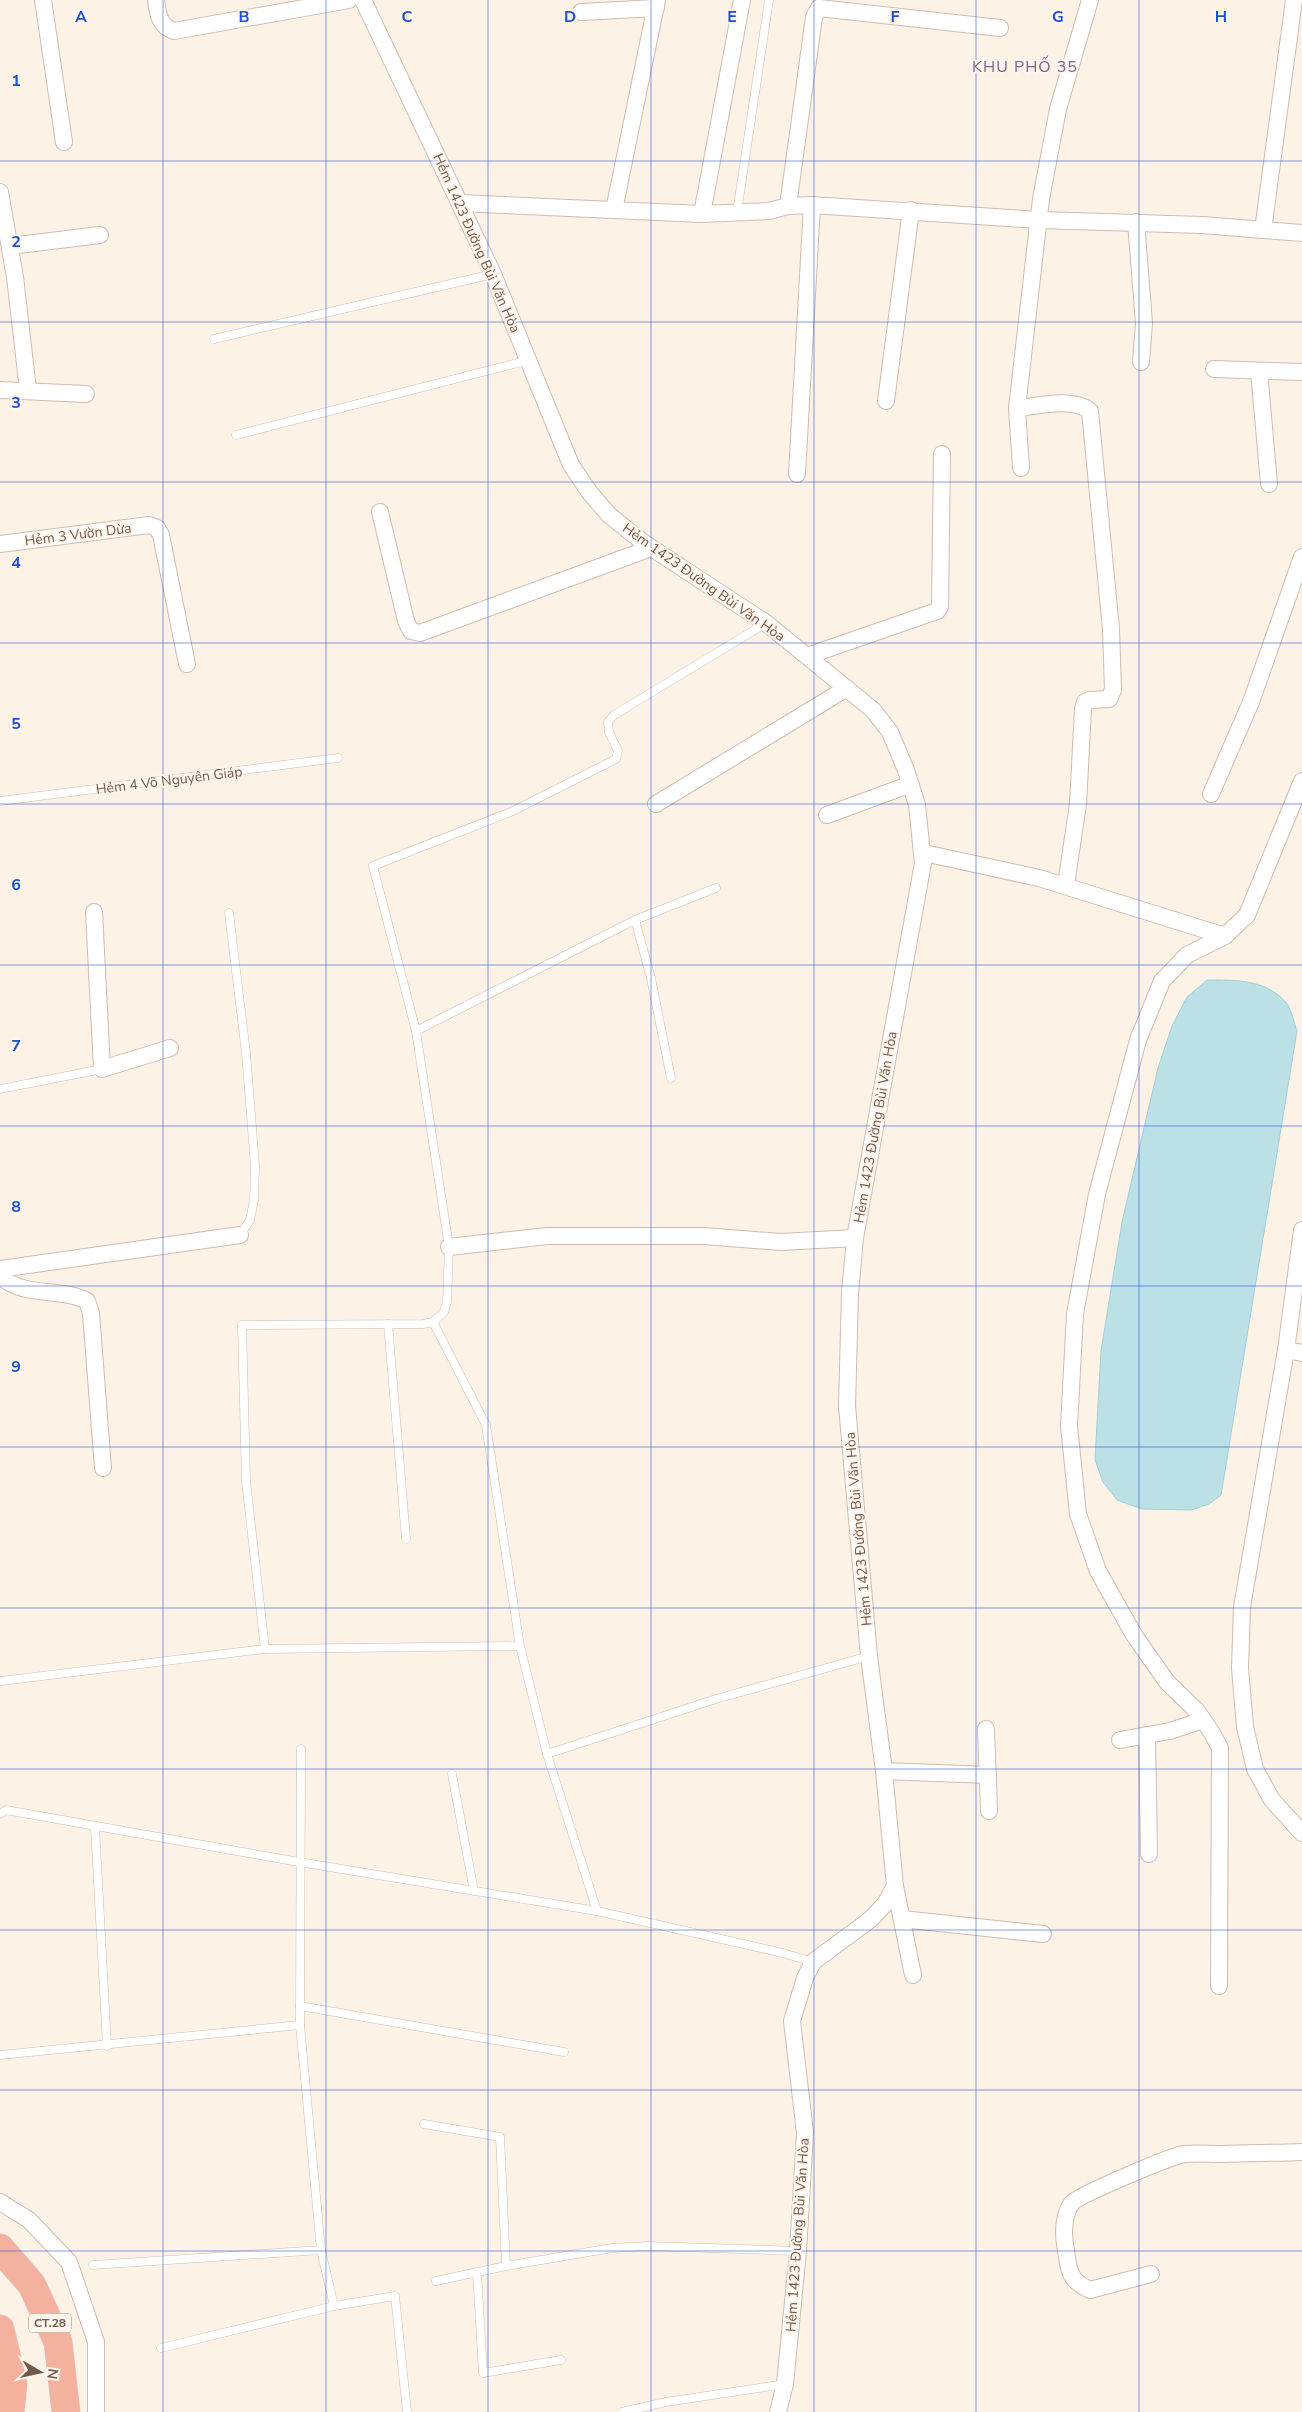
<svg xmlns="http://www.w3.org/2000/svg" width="1302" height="2412" viewBox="0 0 1302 2412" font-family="'Nunito Sans',sans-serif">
<rect width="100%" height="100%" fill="#fcf2e6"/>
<path fill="#bbe0e5" stroke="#a1d0d6" d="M1207,980C1236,980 1268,979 1288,1005C1292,1012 1294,1023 1297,1031L1221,1495L1209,1504L1191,1510L1142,1509L1117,1500L1103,1482L1095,1460L1101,1351L1122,1222L1158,1068L1172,1026L1187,997Z"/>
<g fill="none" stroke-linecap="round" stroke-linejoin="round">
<defs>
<g id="lane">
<polyline points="737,212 769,0"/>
<polyline points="214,339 493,274"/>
<polyline points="236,435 529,360"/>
<polyline points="0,801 338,758"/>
<polyline points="229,913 246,1053 255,1166 254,1200 250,1220 240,1235"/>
<polyline points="635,920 651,978 671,1078"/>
<polyline points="416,1031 635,920 716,888"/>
<polyline points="0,1089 102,1069"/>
<polyline points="388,1324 406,1539"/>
<polyline points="265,1649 246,1481 242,1325 423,1324 433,1322"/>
<polyline points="1,1681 265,1649 520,1646"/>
<polyline points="547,1754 716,1699 869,1656"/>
<polyline points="452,1774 474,1891"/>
<polyline points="0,1814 6,1810 299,1862 597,1911 783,1953 813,1962"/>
<polyline points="95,1827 107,2046"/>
<polyline points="597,1911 547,1754 520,1646 486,1425 433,1322 444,1312 447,1302 449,1247 416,1031 373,866 513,811 616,759 618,751 609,732 608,722 614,715 766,623"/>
<polyline points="300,2006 564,2052"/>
<polyline points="0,2055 300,2025"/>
<polyline points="424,2124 500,2137 506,2266"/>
<polyline points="321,2250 334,2306"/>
<polyline points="93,2265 321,2250 300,2025 301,1749"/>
<polyline points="477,2272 483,2373 561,2360"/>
<polyline points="436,2281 506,2266 612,2248 648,2246 798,2251"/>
<polyline points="161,2348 334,2306 395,2296 407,2412"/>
<polyline points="622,2412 666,2402 785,2384"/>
</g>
<g id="street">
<polyline points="43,0 64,142"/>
<path d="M156,0C158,14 159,26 174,31L349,0"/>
<polyline points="363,0 493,274 571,465 590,493 609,515 644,543 766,623 873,710 890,732 906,770 917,805 923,863 855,1238 850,1293 847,1406 869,1656 884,1771 895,1886 885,1904 871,1919 813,1962 805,1978 792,2021 805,2133 798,2251 785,2384 778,2412"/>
<polyline points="581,12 656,8"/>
<polyline points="0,192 15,277 28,390"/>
<polyline points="460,203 702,214 769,211 788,206 812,205 1039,220 1202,225 1302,233"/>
<polyline points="788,206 814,17 819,8 1000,28"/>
<polyline points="614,210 657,0"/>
<polyline points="702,214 742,0"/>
<polyline points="1136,222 1144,323 1141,362"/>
<polyline points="1263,230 1294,0"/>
<polyline points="10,246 100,235"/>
<polyline points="1214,369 1302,372"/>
<polyline points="1259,371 1269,484"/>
<polyline points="0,390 86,394"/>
<polyline points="886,401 911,210"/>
<path d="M1017,408C1039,406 1072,397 1090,411L1111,629L1113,690L1109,699L1090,700L1085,702L1083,709L1078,804L1066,885"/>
<polyline points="1021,468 1017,408 1041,199 1058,109 1090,0"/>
<polyline points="797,474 812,205"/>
<polyline points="380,512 406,621 411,631 420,633 651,548"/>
<polyline points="0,544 149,525 157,528 161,535 187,664"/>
<polyline points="807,656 937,611 940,607 942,454"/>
<polyline points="1211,794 1251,702 1302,557"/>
<polyline points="656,804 847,688"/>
<polyline points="827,815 911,784"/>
<polyline points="924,853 1039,878 1225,936"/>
<polyline points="94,912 102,1069 170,1048"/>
<polyline points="1302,1230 1286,1350 1242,1607 1240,1668 1245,1727 1255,1769 1272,1800 1302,1833"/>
<polyline points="449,1247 547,1236 704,1236 781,1242 855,1238"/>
<polyline points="0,1269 240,1235"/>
<path d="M0,1276C23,1298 61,1287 87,1301L91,1313L103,1468"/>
<polyline points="1286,1350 1302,1353"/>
<polyline points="986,1729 989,1811"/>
<polyline points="1147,1735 1149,1854"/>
<polyline points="1120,1740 1170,1731 1203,1720"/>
<polyline points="884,1771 988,1775"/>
<polyline points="895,1886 913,1975"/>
<polyline points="902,1919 1043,1934"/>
<polyline points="1219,1986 1220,1748 1212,1733 1197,1711 1167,1682 1134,1635 1098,1571 1078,1514 1069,1426 1075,1314 1097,1194 1138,1040 1162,981 1187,955 1225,936 1247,915 1302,781"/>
<polyline points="0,2202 29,2220 69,2262 96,2342 96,2412"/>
<path d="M1151,2274L1090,2290C1066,2279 1069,2267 1065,2244C1063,2231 1064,2213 1072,2203C1079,2195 1171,2156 1184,2154C1196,2153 1209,2154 1222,2154C1249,2153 1275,2153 1302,2152"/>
</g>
<g id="highway">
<polyline points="0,2248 32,2285 58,2342 66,2412"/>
<polyline points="0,2329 13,2384 10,2412"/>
</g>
</defs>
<use href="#lane" stroke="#cfbcaf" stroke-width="9"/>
<use href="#street" stroke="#cfbcaf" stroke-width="18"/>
<use href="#highway" stroke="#d8d0cd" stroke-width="29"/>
<use href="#lane" stroke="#fff" stroke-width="8"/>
<use href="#street" stroke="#fff" stroke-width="16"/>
<use href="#highway" stroke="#f4b19e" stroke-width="28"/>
</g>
<path fill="none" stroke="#1d4ed8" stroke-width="1" stroke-opacity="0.55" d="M163,0V2412M326,0V2412M488,0V2412M651,0V2412M814,0V2412M976,0V2412M1139,0V2412M0,161H1302M0,322H1302M0,482H1302M0,643H1302M0,804H1302M0,965H1302M0,1126H1302M0,1286H1302M0,1447H1302M0,1608H1302M0,1769H1302M0,1930H1302M0,2090H1302M0,2251H1302"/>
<g text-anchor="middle" stroke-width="4" stroke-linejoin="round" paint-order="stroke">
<rect fill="#fef6ec" stroke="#9d877b" stroke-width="1" x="29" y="2313.5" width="42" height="19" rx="4"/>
<g font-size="12" font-weight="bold" fill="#74584b">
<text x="50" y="2327">CT.28</text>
</g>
<g font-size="14" fill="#74584b" stroke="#fef6ec">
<text transform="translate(477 243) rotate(66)" y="5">Hẻm 1423 Đường Bùi Văn Hòa</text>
<text transform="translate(78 534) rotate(-7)" y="5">Hẻm 3 Vườn Dừa</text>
<text transform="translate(704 582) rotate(35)" y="5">Hẻm 1423 Đường Bùi Văn Hòa</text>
<text transform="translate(169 780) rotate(-7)" y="5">Hẻm 4 Võ Nguyên Giáp</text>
<text transform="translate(875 1127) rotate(-80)" y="5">Hẻm 1423 Đường Bùi Văn Hòa</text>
<text transform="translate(858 1529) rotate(-95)" y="5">Hẻm 1423 Đường Bùi Văn Hòa</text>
<text transform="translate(797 2235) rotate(-86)" y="5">Hẻm 1423 Đường Bùi Văn Hòa</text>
</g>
<g font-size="16" letter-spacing="1" fill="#7f6390" stroke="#fef6ec">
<text x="1025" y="72">KHU PHỐ 35</text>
</g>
</g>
<g font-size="16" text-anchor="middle" font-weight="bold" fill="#1d4ed8" stroke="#fef6ec" stroke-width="4" stroke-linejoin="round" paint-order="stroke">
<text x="81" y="22">A</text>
<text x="244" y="22">B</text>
<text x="407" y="22">C</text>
<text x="570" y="22">D</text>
<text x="732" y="22">E</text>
<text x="895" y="22">F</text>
<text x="1058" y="22">G</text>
<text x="1221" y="22">H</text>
<text x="16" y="86">1</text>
<text x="16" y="247">2</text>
<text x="16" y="408">3</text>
<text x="16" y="568">4</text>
<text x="16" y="729">5</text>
<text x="16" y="890">6</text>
<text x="16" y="1051">7</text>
<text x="16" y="1212">8</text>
<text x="16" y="1372">9</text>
</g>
<g transform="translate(40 2372) rotate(99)" stroke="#fef6ec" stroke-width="4" paint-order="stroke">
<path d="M0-4L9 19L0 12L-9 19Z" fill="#74584b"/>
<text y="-8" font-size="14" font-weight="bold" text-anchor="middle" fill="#74584b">N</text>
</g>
</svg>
